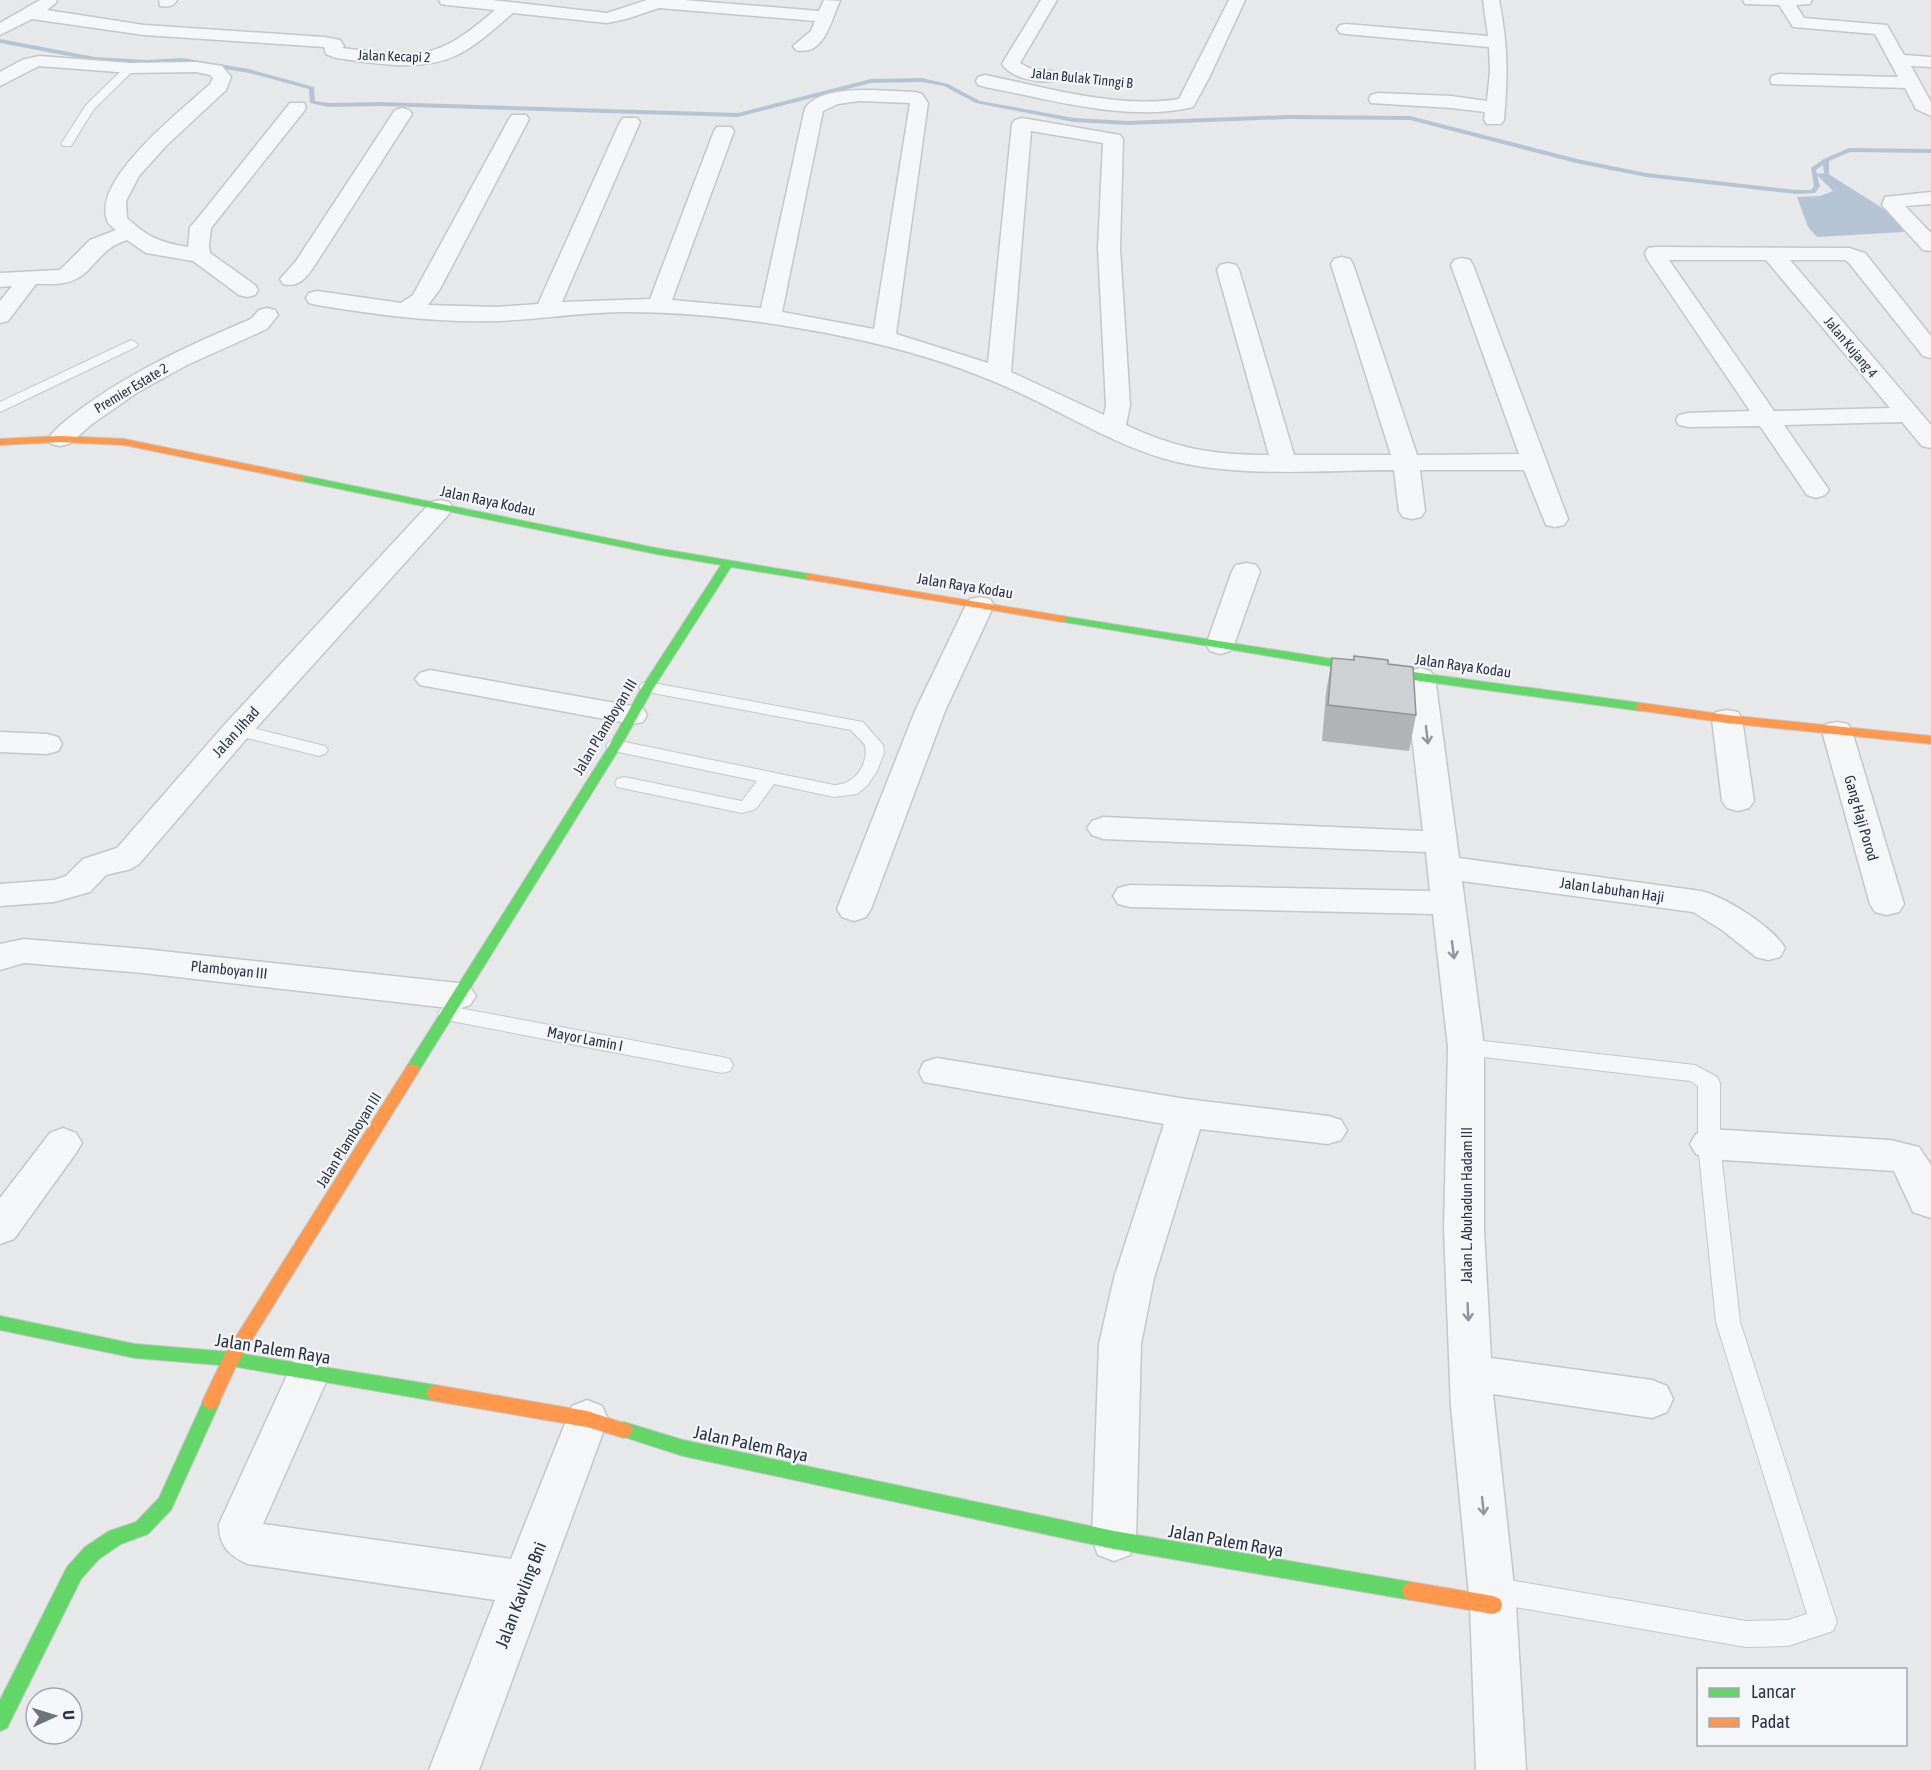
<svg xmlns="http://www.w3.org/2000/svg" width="1931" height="1770" viewBox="0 0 1931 1770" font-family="'Asap Condensed',sans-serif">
<rect width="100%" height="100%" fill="#e6e8ea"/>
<polygon fill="#b4c4d5" points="1827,173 1890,213 1904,232 1817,237 1808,227 1797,197 1820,196 1833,191 1816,174"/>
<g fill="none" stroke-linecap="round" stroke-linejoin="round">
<polygon fill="#b4c4d5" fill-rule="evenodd" points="0,39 95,57 147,60 182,58 249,69 314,87 315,101 329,103 381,102 738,113 871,79 922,78 948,84 980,101 1074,118 1128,121 1287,115 1410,116 1577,159 1646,173 1796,190 1811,190 1814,186 1811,168 1824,159 1849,148 1931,149 1931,153 1850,152 1829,161 1829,174 1824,173 1823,165 1816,170 1820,186 1815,193 1796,194 1646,177 1576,163 1410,120 1287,119 1128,125 1074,122 976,103 944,86 922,82 871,83 738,117 381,106 329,107 310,103 309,89 249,73 182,62 147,64 95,61 0,43"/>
<defs>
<g id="lane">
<polygon points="130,65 134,66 134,70 94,109 71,146 63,146 61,144 86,105 126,66"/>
<polygon points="131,340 138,344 136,347 0,412 0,402"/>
<path d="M648,682L863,722L883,745L884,753L877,771L867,786L857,794L834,797L774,784L756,809L742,813L617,787L615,783L617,779L624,777L742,801L757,781L609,750L606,746L609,742L615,740L834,785C854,785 869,765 865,745L851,730L642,691L639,687L642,683Z"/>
<polygon points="237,724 325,746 328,750 325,754 319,756 231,734 228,730 231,726"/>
<polygon points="448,1006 722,1057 730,1059 733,1065 730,1071 722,1073 441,1019 438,1014 441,1009"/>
<polygon points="1466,1039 1695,1065 1717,1077 1720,1083 1720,1144 1740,1322 1837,1622 1833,1631 1788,1646 1746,1647 1492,1603 1482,1599 1478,1590 1482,1581 1492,1577 1746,1621 1788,1620 1807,1614 1716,1322 1698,1144 1698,1086 1690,1081 1466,1055 1458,1053 1455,1047 1458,1041"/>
</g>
<g id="street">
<path d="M40,0H56L57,2L47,10L144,25L324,37L340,40L344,46L342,48C419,57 434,63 495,10L447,5L441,4L439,0H492L607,13L647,0H684L819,11L824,0L840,1C831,19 825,57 796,50L793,46L811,31L815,21L659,8L626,19L607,23L513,13C495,28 478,45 457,55C420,73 375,63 336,58L326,54L324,47L144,35L32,19L0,35V23Z"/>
<path d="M159,0H177C173,7 168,7 160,6Z"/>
<path d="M1041,0H1057L1020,63L1029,68L1057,72L1060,76L1057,80C1041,84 1012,79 1002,64Z"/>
<path d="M1229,0H1245L1209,78L1193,107C1128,123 1049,99 985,87L978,85L976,81L978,77L985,75C1045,87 1118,109 1179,99Z"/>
<path d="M1483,0H1499C1508,46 1508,74 1504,120L1501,124H1487L1484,120L1485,112L1451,108L1371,103L1369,99L1371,95L1378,93L1451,96L1487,101L1490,72L1489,47L1346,34L1340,33L1337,29L1340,25L1346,24L1488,36Z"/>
<polygon points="1743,0 1812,0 1810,4 1796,5 1804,18 1887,25 1904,55 1931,57 1931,67 1911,66 1931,102 1931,116 1916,109 1905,88 1772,84 1770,80 1772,76 1779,74 1898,77 1875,34 1793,27 1779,5 1745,4"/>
<path d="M39,56L130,63L196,62L222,66L231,77L226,90L167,145L139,176L126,201L127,218C149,238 159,242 188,247L190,227L194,223L290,103H304L306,107L304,111L211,228L209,245L210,253L255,285L258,290L255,295L247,297L239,295L193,261L146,253L127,240C98,249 96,270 74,280C63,285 48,284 36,284L8,321L0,323V301L12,286L0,287V273L60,270L90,240L116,230C113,228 108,224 107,220C92,179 183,109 210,84L213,78L210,75L196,72L130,73L39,66L0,86V72L22,60Z"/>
<path d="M872,90L915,92L922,94L928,103L896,334L988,363L1012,124L1015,120L1022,118L1120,135L1123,139L1120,248L1130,405L1126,425C1177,449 1213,455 1269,455L1217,270L1220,265L1228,263L1236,265L1239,270L1294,455H1391L1331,264L1334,259L1342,257L1350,259L1353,264L1417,455L1519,454L1451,265L1454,260L1462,258L1470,260L1473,265L1568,519L1564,525L1555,527L1546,525L1524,470H1420L1425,511L1421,517L1412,519L1403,517L1399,511L1394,470C1320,470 1233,479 1162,458C1109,442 1061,411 1011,389C943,358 871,340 798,328C741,318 684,312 627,312C584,312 542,319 499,321C438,323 377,315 317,305L309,303L306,298L309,293L317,291L401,303L413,295L509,119L512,115H526L529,119L440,289L428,305L496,307L538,304L620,122L623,118H637L640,122L562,302L650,299L714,131L717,127H731L734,131L672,300L761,308L805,108C818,90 851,90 872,90ZM859,101L910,103L874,329L782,312L823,111L838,104ZM1031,131L1103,143L1098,248L1106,405L1104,415L1011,372Z"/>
<path d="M402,108L409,110L412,114L315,265C307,277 299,288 283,284L280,279L296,261L395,110Z"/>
<polygon points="1931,192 1931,204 1905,206 1931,233 1931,251 1923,250 1882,205 1885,197"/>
<path d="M1656,247L1849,248L1865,253L1931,336V358L1923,356L1849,263L1845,260H1790L1931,425V448L1922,446L1902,422L1784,425L1829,490L1825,495L1816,498L1807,495L1760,426L1688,427L1679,425L1676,420L1679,415L1688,413L1750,411L1647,259L1645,253L1648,248ZM1669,260H1766L1890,408L1774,411Z"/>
<path d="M267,308L275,310L278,315L267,329L187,365L138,392L92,424L69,444L60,446L51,444L48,439C56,427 70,417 82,408C134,370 192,344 251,319L259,310Z"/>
<polygon points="440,500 449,502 453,508 449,514 248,737 139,864 131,869 106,875 90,892 54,902 0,906 0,884 54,880 66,876 83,859 117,848 226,723 431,502"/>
<polygon points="1246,563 1256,565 1260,571 1234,645 1230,651 1220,654 1210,651 1206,645 1232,571 1236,565"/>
<polygon points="980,597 990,599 994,605 945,711 871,909 866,917 854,921 842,917 837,909 915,711 966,605 970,599"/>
<path d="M1420,668L1430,671L1435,677L1459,858L1701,891C1725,897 1772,926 1785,948L1780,957L1768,960L1756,957L1722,930L1693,912L1462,881L1484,1047V1230L1491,1358L1652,1380L1667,1386L1673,1399L1667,1412L1652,1418L1493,1394L1516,1605L1526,1770H1476L1470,1605L1451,1407L1444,1230L1448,1047L1433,914L1130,907L1118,904L1113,896L1118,888L1130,885L1430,891L1426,852L1103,839L1092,835L1087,828L1092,821L1103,817L1423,831L1405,677L1410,671Z"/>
<polygon points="430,670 632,706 643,708 647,715 643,722 632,724 420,685 415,679 420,673"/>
<polygon points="1727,710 1738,712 1742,719 1754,801 1749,808 1738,811 1727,808 1722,801 1712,719 1716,712"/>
<polygon points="1837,722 1848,724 1852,731 1904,904 1899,912 1887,915 1875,912 1870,904 1822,731 1826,724"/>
<polygon points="0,732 47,734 58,737 62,744 58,751 47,754 0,752"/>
<polygon points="24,939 143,949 458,983 470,987 476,996 470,1005 458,1009 143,973 24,963 0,970 0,944"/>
<polygon points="937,1058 1186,1099 1328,1116 1341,1120 1347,1130 1341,1140 1328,1144 1200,1129 1154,1278 1141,1344 1136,1540 1130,1555 1114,1561 1098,1555 1092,1540 1099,1344 1114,1278 1164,1124 924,1082 919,1072 924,1062"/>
<polygon points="63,1128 76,1133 82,1143 76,1153 14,1239 0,1244 0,1198 50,1133"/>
<polygon points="1709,1129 1890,1140 1919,1147 1931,1165 1931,1218 1913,1212 1894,1171 1709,1159 1696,1154 1690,1144 1696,1134"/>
<path d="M309,1355L324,1360L330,1373L263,1524L511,1559L572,1406L587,1400L602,1406L608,1419L479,1770H429L495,1600L248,1564C229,1556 219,1546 219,1524L294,1360Z"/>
</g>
<g id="fast">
<polygon points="300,475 656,548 810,574 816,577 810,580 731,567 654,687 621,746 417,1074 407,1074 405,1070 407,1066 609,746 642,687 721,565 656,554 296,480 296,476"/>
<polygon points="1062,616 1420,673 1641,703 1647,707 1641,711 1420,681 1058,621 1056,619 1058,617"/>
<polygon points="0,1316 135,1344 231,1352 435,1385 441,1388 444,1393 441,1398 435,1401 231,1366 135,1358 0,1330"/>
<polygon points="211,1394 217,1397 220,1402 171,1510 148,1534 121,1544 99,1559 81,1579 7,1728 0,1731 0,1700 67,1567 85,1547 109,1531 136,1522 159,1498 205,1397"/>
<polygon points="624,1422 683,1440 1114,1531 1411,1582 1418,1585 1420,1591 1418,1597 1411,1600 1114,1549 683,1456 618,1435 615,1430 618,1425"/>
</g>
<g id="slow">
<polygon points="60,436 124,439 300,475 305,478 300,481 124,445 60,442 0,445 0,439"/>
<polygon points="810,574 1062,616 1068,619 1062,622 806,579 806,575"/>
<polygon points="1641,703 1727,715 1931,736 1931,744 1727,723 1637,710 1635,707 1637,704"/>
<polygon points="412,1064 417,1066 419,1070 417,1074 237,1364 217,1407 211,1410 205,1407 202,1402 225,1354 407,1066"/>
<polygon points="435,1385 587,1411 630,1425 633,1430 630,1435 624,1438 587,1427 435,1401 429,1398 426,1393 429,1388"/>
<polygon points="1411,1582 1493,1596 1500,1599 1502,1605 1500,1611 1493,1614 1411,1600 1404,1597 1402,1591 1404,1585"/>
</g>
</defs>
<use href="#lane" stroke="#c4c6c8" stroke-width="2"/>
<use href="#street" stroke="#c4c6c8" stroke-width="3"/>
<use href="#fast" stroke="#c4c6c8" stroke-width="2"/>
<use href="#slow" stroke="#c4c6c8" stroke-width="2"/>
<use href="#lane" fill="#f5f6f7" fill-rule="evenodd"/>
<use href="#street" fill="#f5f6f7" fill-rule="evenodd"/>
<use href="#fast" fill="#63d668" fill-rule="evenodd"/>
<use href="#slow" fill="#ff974d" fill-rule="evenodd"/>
</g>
<polygon fill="#b1b3b5" points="1354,656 1388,664 1416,715 1409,751 1322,741 1326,693 1332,658 1353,660"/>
<polygon fill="#ced0d3" stroke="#909294" stroke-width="1.5" points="1354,656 1388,660 1388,664 1413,667 1416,715 1328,705 1332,658 1354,660"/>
<defs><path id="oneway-shaft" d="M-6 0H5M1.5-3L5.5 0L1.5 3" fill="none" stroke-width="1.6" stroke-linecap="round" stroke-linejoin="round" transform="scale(1.5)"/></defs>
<g stroke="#90959e">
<use href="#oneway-shaft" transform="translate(1427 735) rotate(83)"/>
<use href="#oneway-shaft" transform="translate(1453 950) rotate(83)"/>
<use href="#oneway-shaft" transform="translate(1468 1312) rotate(87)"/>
<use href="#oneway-shaft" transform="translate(1483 1506) rotate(84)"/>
</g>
<g text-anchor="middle" stroke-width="4.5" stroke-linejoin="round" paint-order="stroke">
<g font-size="14" fill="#2b3445" stroke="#f4f6f9">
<text transform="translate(394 56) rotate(2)" y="5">Jalan Kecapi 2</text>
<text transform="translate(1082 78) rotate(6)" y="5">Jalan Bulak Tinngi B</text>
<text transform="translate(1851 347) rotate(50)" y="5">Jalan Kujang 4</text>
<text transform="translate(131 388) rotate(-31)" y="5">Premier Estate 2</text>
</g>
<g font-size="15" fill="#2b3445" stroke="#f4f6f9">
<text transform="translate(488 501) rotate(12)" y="5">Jalan Raya Kodau</text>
<text transform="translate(965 586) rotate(9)" y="5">Jalan Raya Kodau</text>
<text transform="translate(1463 666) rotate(8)" y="5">Jalan Raya Kodau</text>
<text transform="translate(605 727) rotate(-59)" y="5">Jalan Plamboyan III</text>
<text transform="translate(236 732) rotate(-48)" y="5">Jalan Jihad</text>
<text transform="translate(1861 818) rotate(74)" y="5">Gang Haji Porod</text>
<text transform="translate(1612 890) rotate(8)" y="5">Jalan Labuhan Haji</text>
<text transform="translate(229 970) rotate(6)" y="5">Plamboyan III</text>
<text transform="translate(585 1039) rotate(11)" y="5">Mayor Lamin I</text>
<text transform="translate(349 1140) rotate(-58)" y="5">Jalan Plamboyan III</text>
<text transform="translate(1467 1205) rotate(-90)" y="5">Jalan L. Abuhadun Hadam III</text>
</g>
<g font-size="18" fill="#2b3445" stroke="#f4f6f9">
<text transform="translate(273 1349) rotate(9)" y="6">Jalan Palem Raya</text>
<text transform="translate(751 1444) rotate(12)" y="6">Jalan Palem Raya</text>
<text transform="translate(1226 1541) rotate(10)" y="6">Jalan Palem Raya</text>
<text transform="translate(521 1595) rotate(-69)" y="6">Jalan Kavling Bni</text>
</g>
</g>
<rect x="1697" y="1668" width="210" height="78" fill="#f4f6f9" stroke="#a4a8b1" stroke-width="1.5"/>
<rect x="1709" y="1688" width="30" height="9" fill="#63d668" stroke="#a4a8b1" stroke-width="1.5"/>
<text x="1751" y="1698" font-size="18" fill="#2b3445">Lancar</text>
<rect x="1709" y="1718" width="30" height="9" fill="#ff974d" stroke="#a4a8b1" stroke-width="1.5"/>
<text x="1751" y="1728" font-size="18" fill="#2b3445">Padat</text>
<g transform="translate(54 1716) rotate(86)"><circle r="28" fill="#f4f6f9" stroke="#a4a8b1" stroke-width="1.5"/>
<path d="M0-4.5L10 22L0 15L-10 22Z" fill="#6c737f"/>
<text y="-9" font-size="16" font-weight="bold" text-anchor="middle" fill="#2b3445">U</text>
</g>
</svg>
